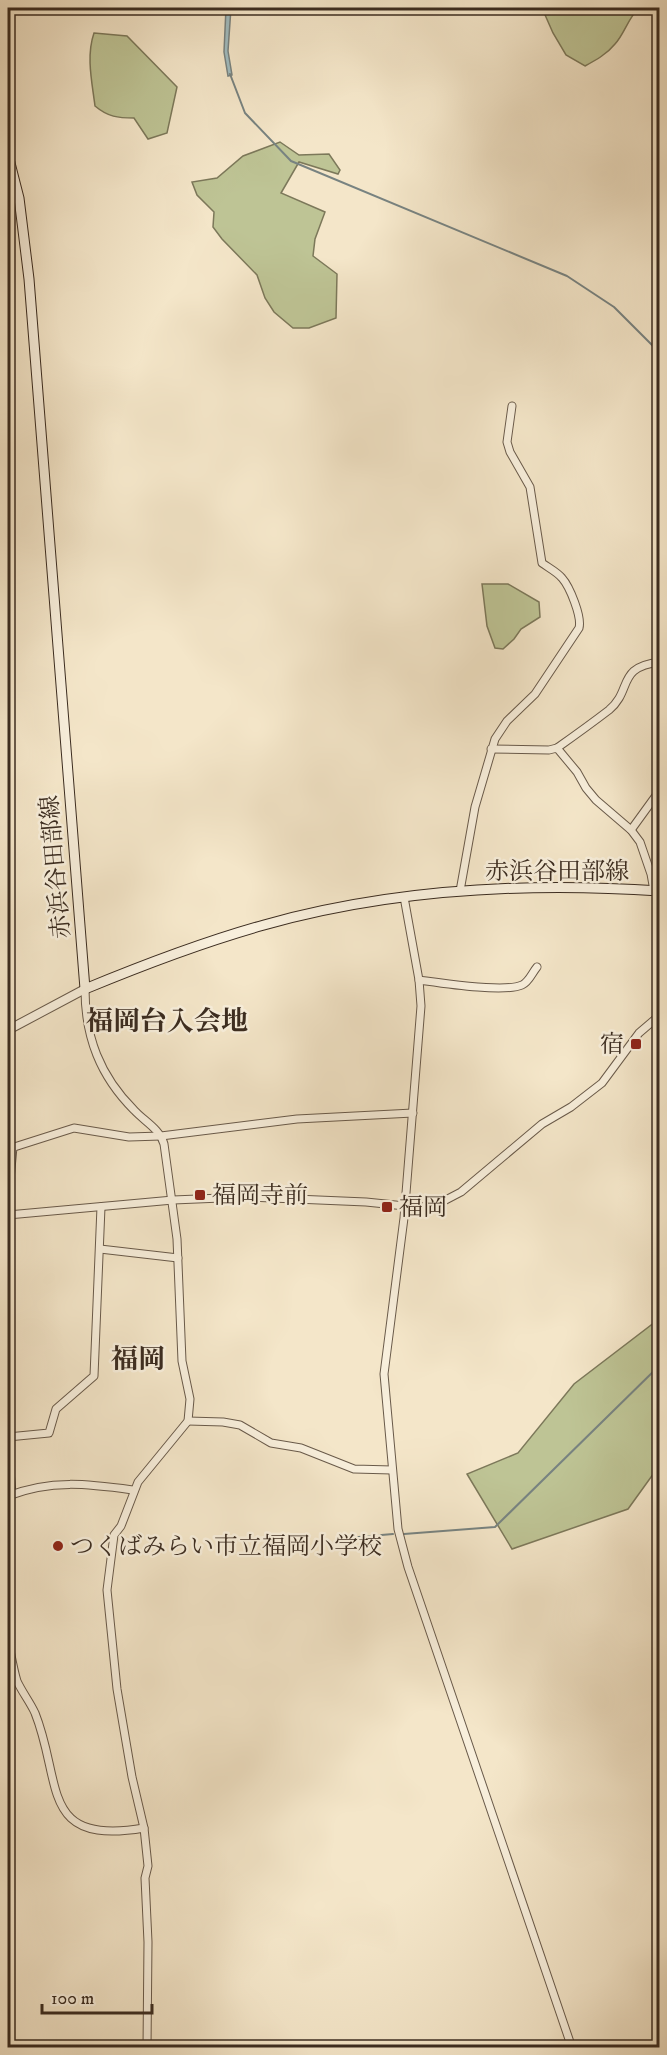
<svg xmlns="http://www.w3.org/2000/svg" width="667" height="2055" viewBox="0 0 667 2055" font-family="'IM FELL DW Pica','Noto Serif JP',serif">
<rect width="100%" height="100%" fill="#f4e6c9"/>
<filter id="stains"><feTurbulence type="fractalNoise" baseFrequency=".00333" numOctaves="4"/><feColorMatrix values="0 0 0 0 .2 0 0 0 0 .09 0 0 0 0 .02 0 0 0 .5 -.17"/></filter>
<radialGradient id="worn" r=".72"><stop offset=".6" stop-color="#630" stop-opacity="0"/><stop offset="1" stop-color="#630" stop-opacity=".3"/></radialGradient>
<g fill="#bec495" stroke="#7c785a" stroke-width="1.5">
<path d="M542,8H639C628,18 625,33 615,44C607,54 596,60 585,66L566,55L553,33Z"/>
<path d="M94,33L127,36L177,87L167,133L148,139L134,118C118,118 108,117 95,106C92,82 86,56 94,33Z"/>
<polygon points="280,142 299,155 329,154 340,170 338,174 299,162 281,193 325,212 315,239 313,256 337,274 336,318 309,328 293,328 274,312 265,298 257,275 222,239 213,227 214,212 197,195 192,182 217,178 243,156"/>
<polygon points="482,584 508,584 539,602 540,617 521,629 514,639 503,649 495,648 487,626"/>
<polygon points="659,1319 659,1466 628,1509 512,1549 467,1474 518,1453 574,1384"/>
</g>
<polygon fill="#a1bdc1" stroke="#788381" stroke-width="1.5" points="226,8 231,8 228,51 232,75 228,76 224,52"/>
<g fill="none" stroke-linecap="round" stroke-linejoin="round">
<g stroke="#788381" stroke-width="2">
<polyline points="230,74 245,113 291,161 567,276 614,307 660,353"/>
<polyline points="404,1534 495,1527 660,1365"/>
<polyline points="347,1538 393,1534"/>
</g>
<defs>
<g id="minor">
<path d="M557,748C574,736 592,723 609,710C633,690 616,667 660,662"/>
<polyline points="491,749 549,750 557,748 577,772 586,788 596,800 631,830 640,842 651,874 654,891"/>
<polyline points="631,830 660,790"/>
<path d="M460,891L475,807L495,739L507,721L535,694L579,628C582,617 570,587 562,578C557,572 549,568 542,563L530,487L510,452L507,442L512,406"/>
<polyline points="404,897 419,980 421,1006 404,1218 384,1374 398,1529 408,1567 572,2048"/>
<path d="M419,980C441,983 504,993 522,985C529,982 532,973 537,967"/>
<path d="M85,989C85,1037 100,1076 134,1110C144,1121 160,1129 164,1144L177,1239L182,1361L190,1399L188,1421L138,1482L121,1526L114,1535L107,1590L117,1689L132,1777L144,1828L148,1866L145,1878L148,1942L147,2048"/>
<polyline points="8,1149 74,1128 129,1137 161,1136 297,1119 413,1113"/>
<polyline points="8,1201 13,1147"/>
<polyline points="8,1215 173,1200 246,1197 366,1202 405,1206 428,1207 438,1204 461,1192 542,1124 571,1107 602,1083 639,1033 660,1015"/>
<polyline points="100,1249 178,1258"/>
<polyline points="188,1421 223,1422 240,1425 271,1443 301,1448 354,1469 392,1470"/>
<polyline points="8,1437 49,1433 56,1409 94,1376 101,1207"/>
<polyline points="10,1437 9,1458 12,1494"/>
<path d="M8,1496C51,1479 88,1484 133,1490"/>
<path d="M8,1640C11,1654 13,1668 17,1681C22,1692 30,1702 35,1713C63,1783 39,1846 144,1828"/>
</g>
<polyline id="tertiary" points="8,1030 85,989"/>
<path id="secondary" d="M8,155L19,198L29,279L85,989C143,965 203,942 264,925C392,889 527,882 660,891"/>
</defs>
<use href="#minor" stroke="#695a4a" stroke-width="9"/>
<use href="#tertiary" stroke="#695a4a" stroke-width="10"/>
<use href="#secondary" stroke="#3b2c20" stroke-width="11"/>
<use href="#minor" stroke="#f8efdc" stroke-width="7"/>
<use href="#tertiary" stroke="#f8efdc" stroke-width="8"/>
<use href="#secondary" stroke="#f8efdc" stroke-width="9"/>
</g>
<g fill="#8f2418" stroke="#f8efdc" stroke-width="2">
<rect x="630" y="1038" width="12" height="12" rx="3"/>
<rect x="194" y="1189" width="12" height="12" rx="3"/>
<rect x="381" y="1201" width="12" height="12" rx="3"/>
<circle cx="58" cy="1546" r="6"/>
</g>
<g text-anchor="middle" stroke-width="5" stroke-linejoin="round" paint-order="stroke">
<g font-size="24" fill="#3b2c20" stroke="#f8efdc">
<text transform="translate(55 867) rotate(-95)" y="8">赤浜谷田部線</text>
<text x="557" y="879">赤浜谷田部線</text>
</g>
<g font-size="24" fill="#3b2c20" stroke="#f8efdc" text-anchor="start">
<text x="624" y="1052" text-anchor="end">宿</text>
<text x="212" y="1203">福岡寺前</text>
<text x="399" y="1215">福岡</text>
<text x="70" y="1554">つくばみらい市立福岡小学校</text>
</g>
<g font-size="27" font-weight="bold" fill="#3b2c20" stroke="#f8efdc">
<text x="167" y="1030">福岡台入会地</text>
<text x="138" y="1368">福岡</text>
</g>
</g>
<rect width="667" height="2055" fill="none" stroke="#f4e6c9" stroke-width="30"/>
<rect x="9" y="9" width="649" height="2037" fill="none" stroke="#3b2c20" stroke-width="3"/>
<rect x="15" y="15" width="637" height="2025" fill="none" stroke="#3b2c20" stroke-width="1.5"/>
<path d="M42 2004v9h110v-9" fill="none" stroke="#3b2c20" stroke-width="3"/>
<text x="51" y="2004" font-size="18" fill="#3b2c20" stroke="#f8efdc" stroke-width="4.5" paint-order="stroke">100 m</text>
<rect width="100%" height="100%" filter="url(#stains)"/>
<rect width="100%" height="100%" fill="url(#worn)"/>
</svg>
